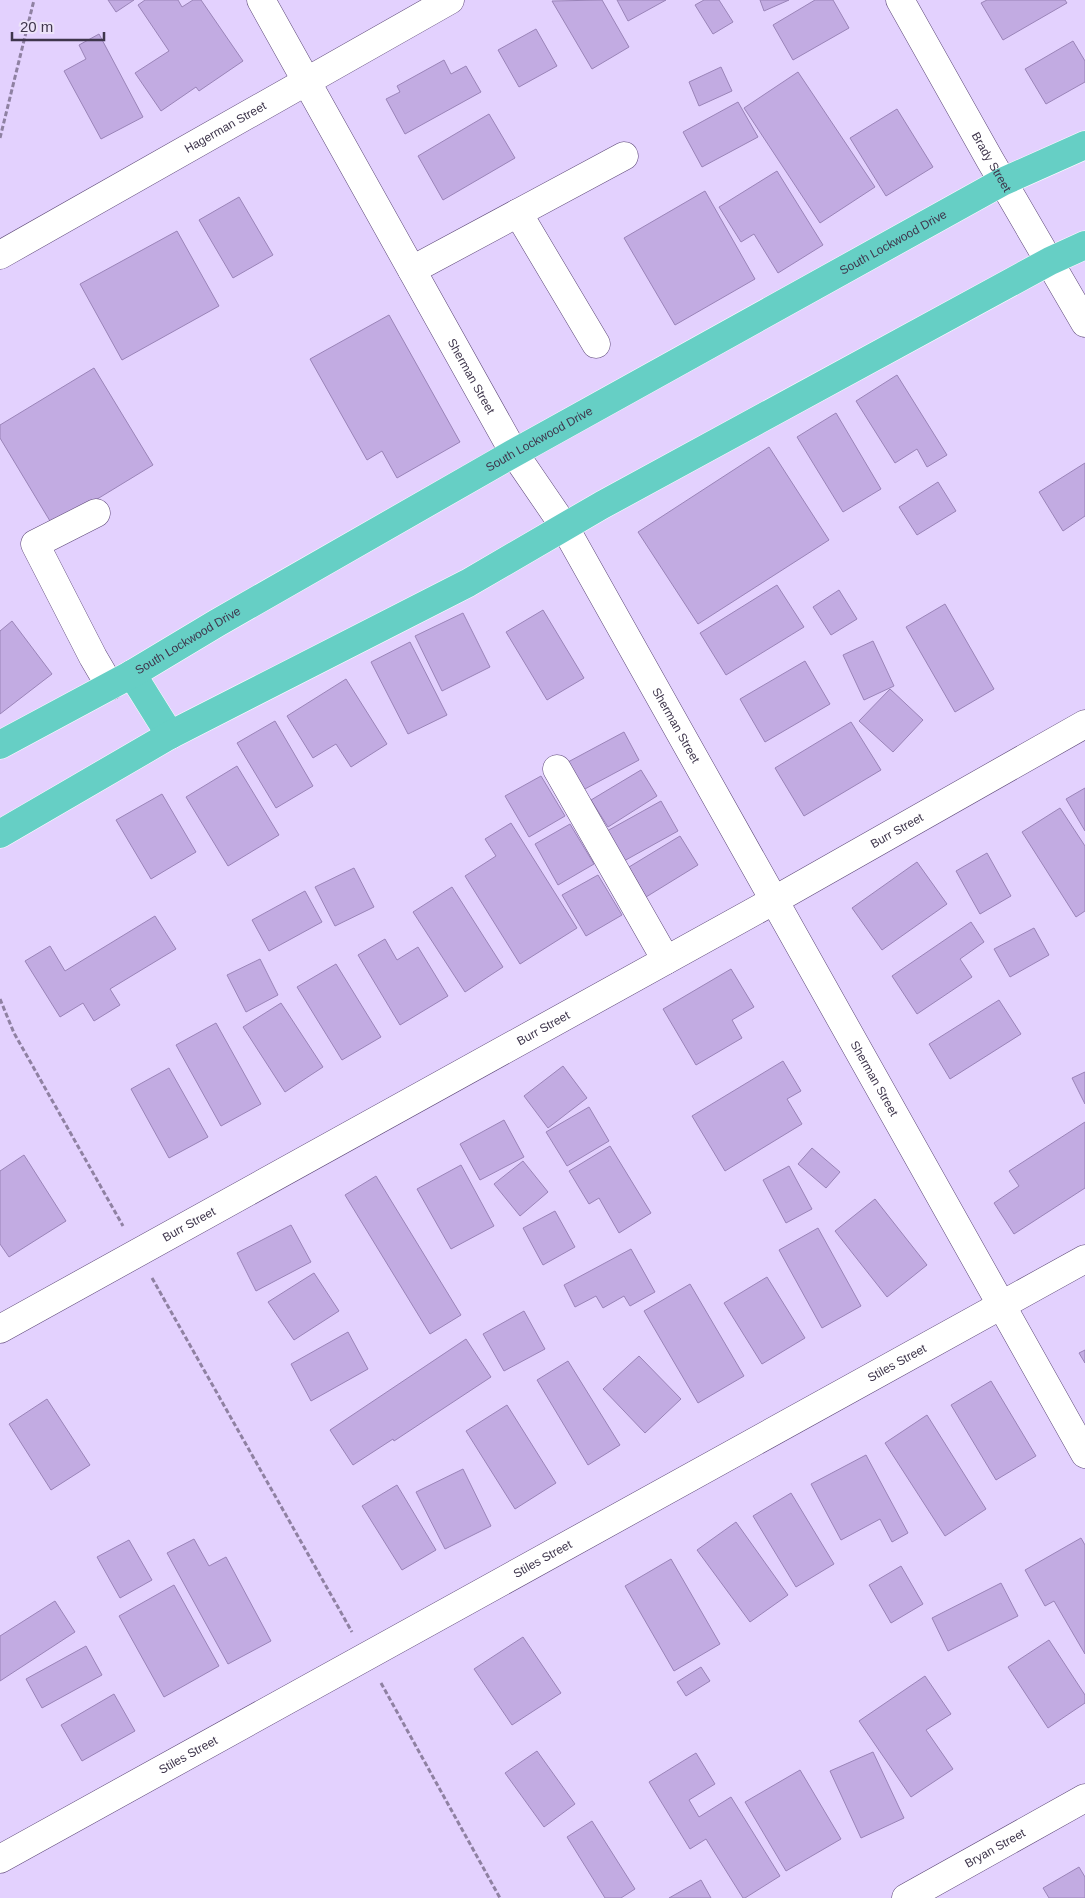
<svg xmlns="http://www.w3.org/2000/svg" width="1085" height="1898" viewBox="0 0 1085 1898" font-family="Arial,sans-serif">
<rect width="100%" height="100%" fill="#e3d1fe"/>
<g fill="#c2abe2" stroke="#9a84b8">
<polygon points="108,0 134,0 116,12"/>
<polygon points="145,0 178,0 182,7 193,0 201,0 243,61 199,91 196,87 161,111 135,73 169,51 138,5"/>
<polygon points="602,0 629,47 592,69 552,1"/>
<polygon points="617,0 666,0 628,21"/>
<polygon points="704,0 719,0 733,22 713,34 695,5"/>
<polygon points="760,0 789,0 764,11"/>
<polygon points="815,0 833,0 849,28 793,60 773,25"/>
<polygon points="987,0 1065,0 1067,3 1003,40 981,3"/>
<polygon points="536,29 557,66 519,87 498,50"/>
<polygon points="99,34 143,117 101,139 64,71 86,59 79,45"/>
<polygon points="1073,41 1085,61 1085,82 1046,104 1025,69"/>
<polygon points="444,60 451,74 466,66 481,92 405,134 386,99 400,92 397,86"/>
<polygon points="721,67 732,91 699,106 689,82"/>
<polygon points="798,72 875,187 820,223 744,108"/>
<polygon points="738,102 758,137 702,167 683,132"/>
<polygon points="897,109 933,167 886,196 850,138"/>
<polygon points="489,114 515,158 443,200 418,156"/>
<polygon points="777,171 823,245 778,273 754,234 741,242 719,207"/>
<polygon points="705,191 755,279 675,325 624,238"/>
<polygon points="239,197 273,255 233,278 199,220"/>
<polygon points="177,231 219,306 122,360 80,284"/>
<polygon points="389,315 460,442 397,478 382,451 367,460 310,359"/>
<polygon points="94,368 153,465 53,526 0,438 0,425"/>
<polygon points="897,375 947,455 927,467 917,449 895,463 856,401"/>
<polygon points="836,413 881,489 843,512 797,437"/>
<polygon points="769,447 829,540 698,624 638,532"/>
<polygon points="1085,463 1085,516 1063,531 1039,492"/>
<polygon points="938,482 956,511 917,535 899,507"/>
<polygon points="777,585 804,627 726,675 700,633"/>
<polygon points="839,590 857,619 831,635 813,607"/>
<polygon points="945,604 994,689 955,712 906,627"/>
<polygon points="543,610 584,678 547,700 506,632"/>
<polygon points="463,613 490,667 442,691 415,636"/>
<polygon points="12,621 52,674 0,714 0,631"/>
<polygon points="873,641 894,686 864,700 843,655"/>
<polygon points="410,642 447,715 408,734 371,662"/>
<polygon points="805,661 830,704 765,742 740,699"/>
<polygon points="346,679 387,744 351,767 336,744 313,758 287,716"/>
<polygon points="890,689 923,720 893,752 859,721"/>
<polygon points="275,721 313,786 276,808 237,743"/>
<polygon points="851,722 881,770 804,816 775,768"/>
<polygon points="624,732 639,760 583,790 568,762"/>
<polygon points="237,766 279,835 228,866 186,797"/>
<polygon points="641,770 657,796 608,827 591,800"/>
<polygon points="541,776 565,816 529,837 505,796"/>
<polygon points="1085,788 1085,831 1066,799"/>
<polygon points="162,794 196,852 151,879 116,820"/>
<polygon points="661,801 678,831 624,861 607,831"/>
<polygon points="1060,808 1085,846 1085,911 1076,917 1022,832"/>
<polygon points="511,823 577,928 520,964 465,876 496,856 485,839"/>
<polygon points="570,824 594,864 558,885 535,844"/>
<polygon points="680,836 698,865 646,897 629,867"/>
<polygon points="987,853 1011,896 980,914 956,871"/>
<polygon points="917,862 947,904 882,950 852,908"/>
<polygon points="354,868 374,907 335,926 315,887"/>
<polygon points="598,875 622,915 586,936 562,895"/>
<polygon points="452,887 503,967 465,992 413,912"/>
<polygon points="305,891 322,922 269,951 252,920"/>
<polygon points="155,916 176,949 110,989 120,1005 94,1021 83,1003 60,1017 25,961 50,946 65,971"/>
<polygon points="971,922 984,942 960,959 972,977 917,1014 892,976"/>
<polygon points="1034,928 1049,955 1010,977 994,949"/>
<polygon points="385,939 397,960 418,947 448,996 400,1025 358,955"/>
<polygon points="260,959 278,995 246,1012 227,975"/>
<polygon points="336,964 381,1037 342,1060 297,987"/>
<polygon points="731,969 754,1007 732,1020 742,1038 696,1065 663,1009"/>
<polygon points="999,1000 1021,1034 950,1079 929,1044"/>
<polygon points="281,1003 323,1067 285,1092 243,1027"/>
<polygon points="216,1023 261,1104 221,1126 176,1045"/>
<polygon points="783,1061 801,1091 787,1099 802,1124 725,1171 692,1116"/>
<polygon points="563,1066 587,1098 548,1128 524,1096"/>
<polygon points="169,1068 208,1137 169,1158 131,1089"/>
<polygon points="1085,1072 1085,1104 1072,1078"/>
<polygon points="589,1107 609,1141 567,1166 546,1132"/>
<polygon points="504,1120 524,1157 480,1180 460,1144"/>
<polygon points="1085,1122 1085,1188 1014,1234 994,1203 1019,1186 1009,1171"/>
<polygon points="610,1146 651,1213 619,1233 599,1198 589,1204 569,1171"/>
<polygon points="812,1148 840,1172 826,1188 798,1164"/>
<polygon points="24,1155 66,1221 9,1257 0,1244 0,1171"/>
<polygon points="523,1161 548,1192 520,1216 494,1184"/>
<polygon points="461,1165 494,1226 451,1249 417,1189"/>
<polygon points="789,1166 812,1209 786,1223 763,1180"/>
<polygon points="376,1176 461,1315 430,1334 345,1195"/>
<polygon points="875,1199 927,1265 887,1297 835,1231"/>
<polygon points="555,1211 575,1247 543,1265 523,1228"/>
<polygon points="291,1225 311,1262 256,1291 237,1253"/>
<polygon points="818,1228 861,1306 822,1328 779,1250"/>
<polygon points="631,1249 655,1292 630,1306 624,1296 603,1308 596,1296 575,1307 564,1285"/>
<polygon points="314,1273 339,1311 294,1340 268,1302"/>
<polygon points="767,1277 805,1338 762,1364 724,1303"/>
<polygon points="690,1284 744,1376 698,1403 644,1311"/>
<polygon points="524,1311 545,1349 504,1371 483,1334"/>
<polygon points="348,1332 368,1369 311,1401 291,1364"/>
<polygon points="466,1339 491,1377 394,1441 393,1439 353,1465 330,1430"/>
<polygon points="1085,1350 1085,1363 1079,1353"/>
<polygon points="639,1356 681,1399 645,1433 603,1389"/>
<polygon points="568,1361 620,1445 588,1465 537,1380"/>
<polygon points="991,1381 1036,1456 996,1480 951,1405"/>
<polygon points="47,1399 90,1465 51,1490 9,1424"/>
<polygon points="507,1405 556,1483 515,1509 466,1431"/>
<polygon points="927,1415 986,1509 945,1536 885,1443"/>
<polygon points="866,1455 908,1533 892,1542 880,1519 841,1540 811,1484"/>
<polygon points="463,1469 491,1526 445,1549 416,1492"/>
<polygon points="397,1485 436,1550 402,1570 362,1506"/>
<polygon points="791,1493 834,1564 796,1587 753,1516"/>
<polygon points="736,1522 788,1595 750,1622 697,1550"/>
<polygon points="1081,1538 1085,1545 1085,1654 1054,1601 1045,1606 1025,1570"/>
<polygon points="194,1539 209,1566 226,1557 271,1641 228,1664 167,1553"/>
<polygon points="129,1540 152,1580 120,1598 97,1557"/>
<polygon points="671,1559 720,1644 674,1671 625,1586"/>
<polygon points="901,1566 923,1604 891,1623 869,1585"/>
<polygon points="1001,1583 1018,1616 948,1651 932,1618"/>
<polygon points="174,1585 219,1666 164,1697 119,1616"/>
<polygon points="55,1601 75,1632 0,1681 0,1636"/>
<polygon points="523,1637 561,1693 512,1725 474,1669"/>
<polygon points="1049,1640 1085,1695 1085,1703 1048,1728 1008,1667"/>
<polygon points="86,1646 102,1675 42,1708 26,1679"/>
<polygon points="701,1667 710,1681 686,1696 677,1682"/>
<polygon points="925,1676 951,1714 926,1730 953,1769 911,1797 859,1721"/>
<polygon points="114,1694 135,1731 82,1761 61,1725"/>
<polygon points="537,1751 575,1804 544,1827 505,1773"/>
<polygon points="873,1752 904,1818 861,1838 830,1771"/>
<polygon points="696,1753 715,1784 689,1800 699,1817 731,1797 780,1876 745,1898 743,1898 706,1839 690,1849 649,1782"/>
<polygon points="800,1770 841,1839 786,1871 745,1802"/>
<polygon points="592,1821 635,1889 621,1898 605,1898 567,1837"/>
<polygon points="1079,1867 1085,1877 1085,1898 1049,1898 1043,1888"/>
<polygon points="701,1880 711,1898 669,1898"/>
</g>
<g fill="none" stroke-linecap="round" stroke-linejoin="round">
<defs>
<g id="minor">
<path id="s1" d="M261,0L514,453L564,526L1085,1454"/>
<path id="s2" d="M900,0L990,160L1085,323"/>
<polyline points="518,213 596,344"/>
<path id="s3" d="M0,255L450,0"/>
<polyline points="412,270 624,156"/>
<polyline points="96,513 35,544 93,657 110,686"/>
<polyline points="557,769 666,960"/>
<path id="s4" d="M0,1329L773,901L1085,724"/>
<path id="s5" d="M0,1859L1085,1259"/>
<path id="s6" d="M906,1898L1085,1798"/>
</g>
<g id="major">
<polyline points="132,674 170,735"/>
<path id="s7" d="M0,745L132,674L217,623L514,453L1002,182L1085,145"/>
<polyline points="0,834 170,735 468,583 602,505 1050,261 1085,245"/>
</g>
</defs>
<use href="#minor" stroke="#5c4777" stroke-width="29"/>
<use href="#major" stroke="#fff" stroke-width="29"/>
<g stroke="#8f81a2" stroke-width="3" stroke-dasharray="5 2.5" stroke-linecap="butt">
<polyline points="0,138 34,0"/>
<polyline points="0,999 14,1033 123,1226"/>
<polyline points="152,1278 352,1632"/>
<polyline points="381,1683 500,1898"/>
</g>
<use href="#minor" stroke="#fff" stroke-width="28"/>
<use href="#major" stroke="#66cfc5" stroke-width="28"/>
</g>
<g text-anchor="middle" stroke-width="4.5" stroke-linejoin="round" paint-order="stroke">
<g font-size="12" fill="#3f364c" stroke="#ece3f9">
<text dy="4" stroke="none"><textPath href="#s3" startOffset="259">Hagerman Street</textPath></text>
<text dy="4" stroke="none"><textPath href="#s2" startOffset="186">Brady Street</textPath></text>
<text dy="4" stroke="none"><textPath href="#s7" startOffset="1025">South Lockwood Drive</textPath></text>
<text dy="4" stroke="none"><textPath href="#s1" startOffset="431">Sherman Street</textPath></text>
<text dy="4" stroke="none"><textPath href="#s7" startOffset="620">South Lockwood Drive</textPath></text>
<text dy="4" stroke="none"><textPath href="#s7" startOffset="215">South Lockwood Drive</textPath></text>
<text dy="4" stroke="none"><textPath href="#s1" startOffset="836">Sherman Street</textPath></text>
<text dy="4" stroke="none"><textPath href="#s4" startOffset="1026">Burr Street</textPath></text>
<text dy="4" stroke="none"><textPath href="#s4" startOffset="621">Burr Street</textPath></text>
<text dy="4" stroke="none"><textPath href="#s1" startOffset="1241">Sherman Street</textPath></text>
<text dy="4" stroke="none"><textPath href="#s4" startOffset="216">Burr Street</textPath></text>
<text dy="4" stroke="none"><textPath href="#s5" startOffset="1025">Stiles Street</textPath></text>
<text dy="4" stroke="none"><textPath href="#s5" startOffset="620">Stiles Street</textPath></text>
<text dy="4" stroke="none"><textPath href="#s5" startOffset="215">Stiles Street</textPath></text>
<text dy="4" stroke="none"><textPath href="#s6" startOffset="102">Bryan Street</textPath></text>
</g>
</g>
<path d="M12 32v8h92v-8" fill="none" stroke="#3f364c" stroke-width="2.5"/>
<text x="20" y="32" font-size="15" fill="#3f364c" stroke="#ece3f9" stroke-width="4" paint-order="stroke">20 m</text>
</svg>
